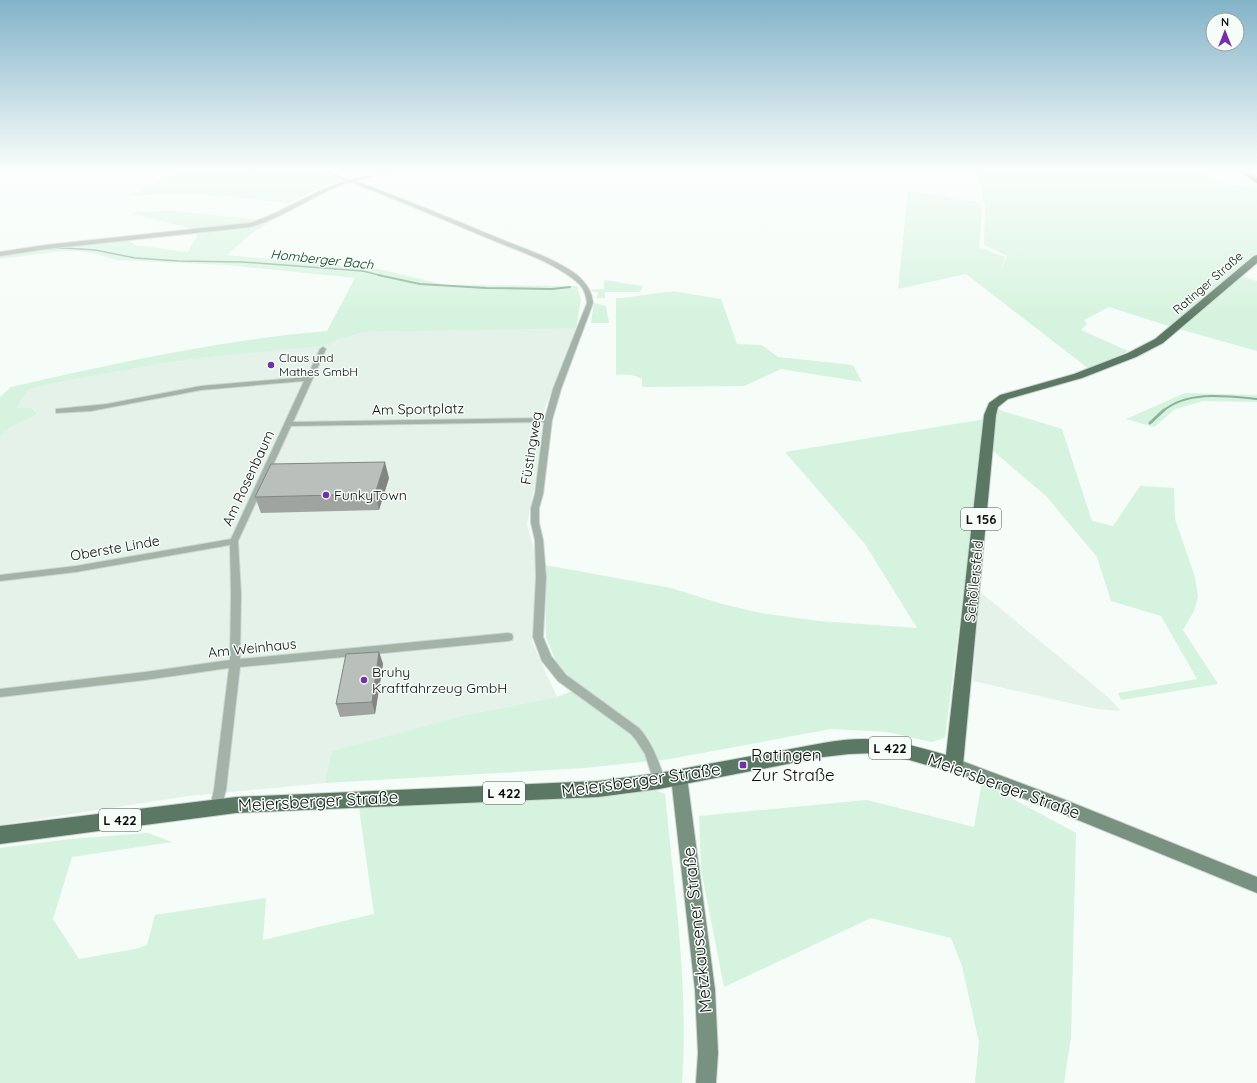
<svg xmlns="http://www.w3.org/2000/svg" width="1257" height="1083" viewBox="0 0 1257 1083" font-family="Quicksand,sans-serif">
<rect width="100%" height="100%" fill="#f6fcf8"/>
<g fill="#e5f2e9">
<polygon points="570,327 576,328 545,407 541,430 538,469 527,525 537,559 538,588 532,642 557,697 461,716 333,751 325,783 189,796 0,825 0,436 15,425 38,414 33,408 17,408 29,389 75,379 165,363 331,341 364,332"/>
<polygon points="979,591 1108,697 1121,711 1096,709 973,681"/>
</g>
<g fill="#d5f3de">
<polygon points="183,169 226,169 225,170 232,171 235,169 315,169 345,179 323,187 288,203 202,194 162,195 163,194 129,196"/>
<polygon points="980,169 1202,169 1224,184 1257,187 1257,253 1172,327 1109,307 1084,320 1087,324 1081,330 1128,351 1089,369 966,274 898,289 908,191 978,202 982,210 979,247 1005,257 1001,269 1007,256 984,245 985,204 978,178"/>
<polygon points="169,211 264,220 248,224 198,230 132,214 136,212"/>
<path d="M275,219L252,233L227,255L379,269L445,285L577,286L581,300L576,328L364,332L332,341L330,345L218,356L165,363L75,379L29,389L17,408H32L38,414L15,425L0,436V397L11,387C116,363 220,340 327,331L355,278L226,265L117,260L92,253L77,251H64L0,259V254L127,239L135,245L188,252L199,232L265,222Z"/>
<polygon points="1240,276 1257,281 1257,351 1179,329"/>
<polygon points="604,280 643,286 640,292 605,292 605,298 597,298 598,292 589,291 589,290 604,289"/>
<path d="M673,291L721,299L737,344L762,345L778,357L853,365L862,382L781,369L744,386L642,387V379C633,374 626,374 616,375V298C635,298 653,292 672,292Z"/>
<polygon points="594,303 606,306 609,323 591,323"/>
<polygon points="1185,393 1257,395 1257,402 1203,401 1175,409 1154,427 1126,419"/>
<polygon points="996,409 1062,429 1092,521 1113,526 1140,486 1174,488 1175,519 1195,577 1198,597 1194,611 1183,630 1218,684 1121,700 1118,693 1197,679 1161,616 1111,601 1097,557 1046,496 992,450"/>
<polygon points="985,419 945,738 931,742 888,732 831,729 670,759 584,768 325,783 332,751 461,716 557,697 580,688 557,664 546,637 545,565 671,588 722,604 761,613 819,621 917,628 865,544 785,452"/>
<polygon points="982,782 1076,833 1071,1037 1064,1083 975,1083 979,1042 962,966 951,938 871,918 724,987 701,869 699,816 867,800 974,827"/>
<path d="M655,790L665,794C674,889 689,988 682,1083H0V848L70,839L148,833L172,842L72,857L53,919L79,959L135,949L147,945L155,915L266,898L263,940L374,914L359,808L532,799Z"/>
</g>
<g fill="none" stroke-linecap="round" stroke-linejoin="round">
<polyline stroke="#8db199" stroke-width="1.5" points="43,249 64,248 95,250 135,258 179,261 243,262 363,271 383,276"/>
<g stroke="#8db199" stroke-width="2">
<polyline points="378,275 420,284 486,288 552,289 570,287"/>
<path d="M1163,411C1188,390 1227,396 1257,399"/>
</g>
<polyline stroke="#8db199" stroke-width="3" points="1150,423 1164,410"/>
<defs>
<path id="street" d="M316,169C328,169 343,180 352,179C368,178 382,169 398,169L355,181C404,199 452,219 500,239C525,249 554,258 577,275C586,283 592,291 593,303L561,389L552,420L543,494L539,508V523L543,540L546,577L543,637L551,656L566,675L639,728C652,743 659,761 665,781L663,785L659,786L655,785L645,754L636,740L631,734L558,681L542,661L533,637L536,577L535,540L531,523V508L535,494L544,422L291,426L238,541L241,594L240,659L508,633L512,634L513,637L512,640L508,641L240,667L226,790L220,811L216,812L212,811L210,807L214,790L229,668L145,680L0,697V689L145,672L230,660L231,594L230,545L76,572L0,581V575L76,566L231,539L304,381L201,390L91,411L56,413V409L107,404L201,386L307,377L320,349L323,347L326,349L293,422L545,418L553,389L587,303C586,292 582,285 572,278C550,261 521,252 495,241C447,221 399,200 350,182C315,193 286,217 250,227L46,249L0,256V252L46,245L250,223C283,213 312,191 346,181Z"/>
<g id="secondary">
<polygon points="954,758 1063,799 1257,877 1257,893 1051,809 949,770 946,765 949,760"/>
<polygon points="679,770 685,772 687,777 715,990 718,1053 716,1083 696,1083 698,1053 695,990 671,777 673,772"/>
</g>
<g id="primary">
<polygon points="1236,169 1245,169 1257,178 1257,183"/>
<path d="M1257,255V263L1163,343L1136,357L1082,378L1008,399L998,407L996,415L963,765L960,770L954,773L906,759L876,753L849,754L823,757L659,789L598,797L236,813L0,844V826L236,797L598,781L659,773L823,743C872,734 899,741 946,755L984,415L989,403L1000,395L1074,374L1128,353L1155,339L1254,256Z"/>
</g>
</defs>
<use href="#street" stroke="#d0d6d2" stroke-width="2"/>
<use href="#secondary" stroke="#d0d6d2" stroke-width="2"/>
<use href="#primary" stroke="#d0d6d2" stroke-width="2"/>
<use href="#street" fill="#a3b3a8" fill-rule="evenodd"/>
<use href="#secondary" fill="#799181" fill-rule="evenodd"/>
<use href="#primary" fill="#5b7865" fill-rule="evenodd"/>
</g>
<g fill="#9fa4a0">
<polygon points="389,478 379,510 261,513 255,497"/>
<polygon points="379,652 383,664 375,714 340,717 336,704"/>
</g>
<g fill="#828682">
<polygon points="385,462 389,478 379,510 375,494"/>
<polygon points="379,652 383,664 375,714 372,702"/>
</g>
<g fill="#b9bfba" stroke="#828682">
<polygon points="385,462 375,494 255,497 271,464"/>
<polygon points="379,652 372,702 336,704 346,654"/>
</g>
<linearGradient id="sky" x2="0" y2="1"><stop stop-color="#83b3c8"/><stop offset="0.53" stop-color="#fbfefc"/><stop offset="1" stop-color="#fbfefc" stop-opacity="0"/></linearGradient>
<rect width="1257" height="321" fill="url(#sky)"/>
<g fill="#7232a6" stroke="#f6fcf8" stroke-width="1.5">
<circle cx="271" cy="365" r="4"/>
<circle cx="326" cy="495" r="4"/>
<circle cx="364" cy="680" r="4"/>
<rect x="739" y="761" width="8" height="8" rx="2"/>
</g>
<g text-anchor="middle" stroke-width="3" stroke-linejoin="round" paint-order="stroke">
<g font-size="12" fill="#0b0d0b" stroke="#f6fcf8">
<text transform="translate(1208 283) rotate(-41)" y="4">Ratinger Straße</text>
</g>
<g font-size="12" fill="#0b0d0b" stroke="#f6fcf8" text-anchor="start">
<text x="279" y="362">Claus und<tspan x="279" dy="14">Mathes GmbH</tspan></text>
</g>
<g font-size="13" font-style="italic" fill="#04351c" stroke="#f6fcf8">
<text transform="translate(322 259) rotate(6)" y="5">Homberger Bach</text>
</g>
<g fill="#f6fcf8" stroke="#525552" stroke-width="1">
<rect x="961" y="508" width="40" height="22" rx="3"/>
<rect x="869" y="737" width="42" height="22" rx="3"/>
<rect x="483" y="782" width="42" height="22" rx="3"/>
<rect x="99" y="809" width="42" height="22" rx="3"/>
</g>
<g font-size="13" font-weight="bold" fill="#0b0d0b">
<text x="981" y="524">L 156</text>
<text x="890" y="753">L 422</text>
<text x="504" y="798">L 422</text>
<text x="120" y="825">L 422</text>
</g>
<g font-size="14" fill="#0b0d0b" stroke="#f6fcf8">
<text transform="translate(418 409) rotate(-1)" y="5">Am Sportplatz</text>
<text transform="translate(531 448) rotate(-81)" y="5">Füstingweg</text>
<text transform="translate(248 478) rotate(-65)" y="5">Am Rosenbaum</text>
<text transform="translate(115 548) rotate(-10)" y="5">Oberste Linde</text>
<text transform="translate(974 581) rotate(-84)" y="5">Schöllersfeld</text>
<text transform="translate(252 648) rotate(-6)" y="5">Am Weinhaus</text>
</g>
<g font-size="14" fill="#0b0d0b" stroke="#f6fcf8" text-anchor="start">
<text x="334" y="500">FunkyTown</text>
<text x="372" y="677">Bruhy<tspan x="372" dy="16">Kraftfahrzeug GmbH</tspan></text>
</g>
<g font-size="17" fill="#0b0d0b" stroke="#f6fcf8" text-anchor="start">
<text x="751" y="761">Ratingen<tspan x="751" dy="20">Zur Straße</tspan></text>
</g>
<g font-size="17" fill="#0b0d0b" stroke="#f6fcf8">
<text transform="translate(641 780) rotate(-8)" y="6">Meiersberger Straße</text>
<text transform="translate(1004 786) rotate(20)" y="6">Meiersberger Straße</text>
<text transform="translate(318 801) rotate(-3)" y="6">Meiersberger Straße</text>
<text transform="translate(697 930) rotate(-96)" y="6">Metzkausener Straße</text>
</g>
</g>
<g transform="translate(1225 32)"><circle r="19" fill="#f6fcf8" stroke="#989c99"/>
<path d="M0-3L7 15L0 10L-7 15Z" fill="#7232a6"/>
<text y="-6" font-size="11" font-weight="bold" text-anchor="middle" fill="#0b0d0b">N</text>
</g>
</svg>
